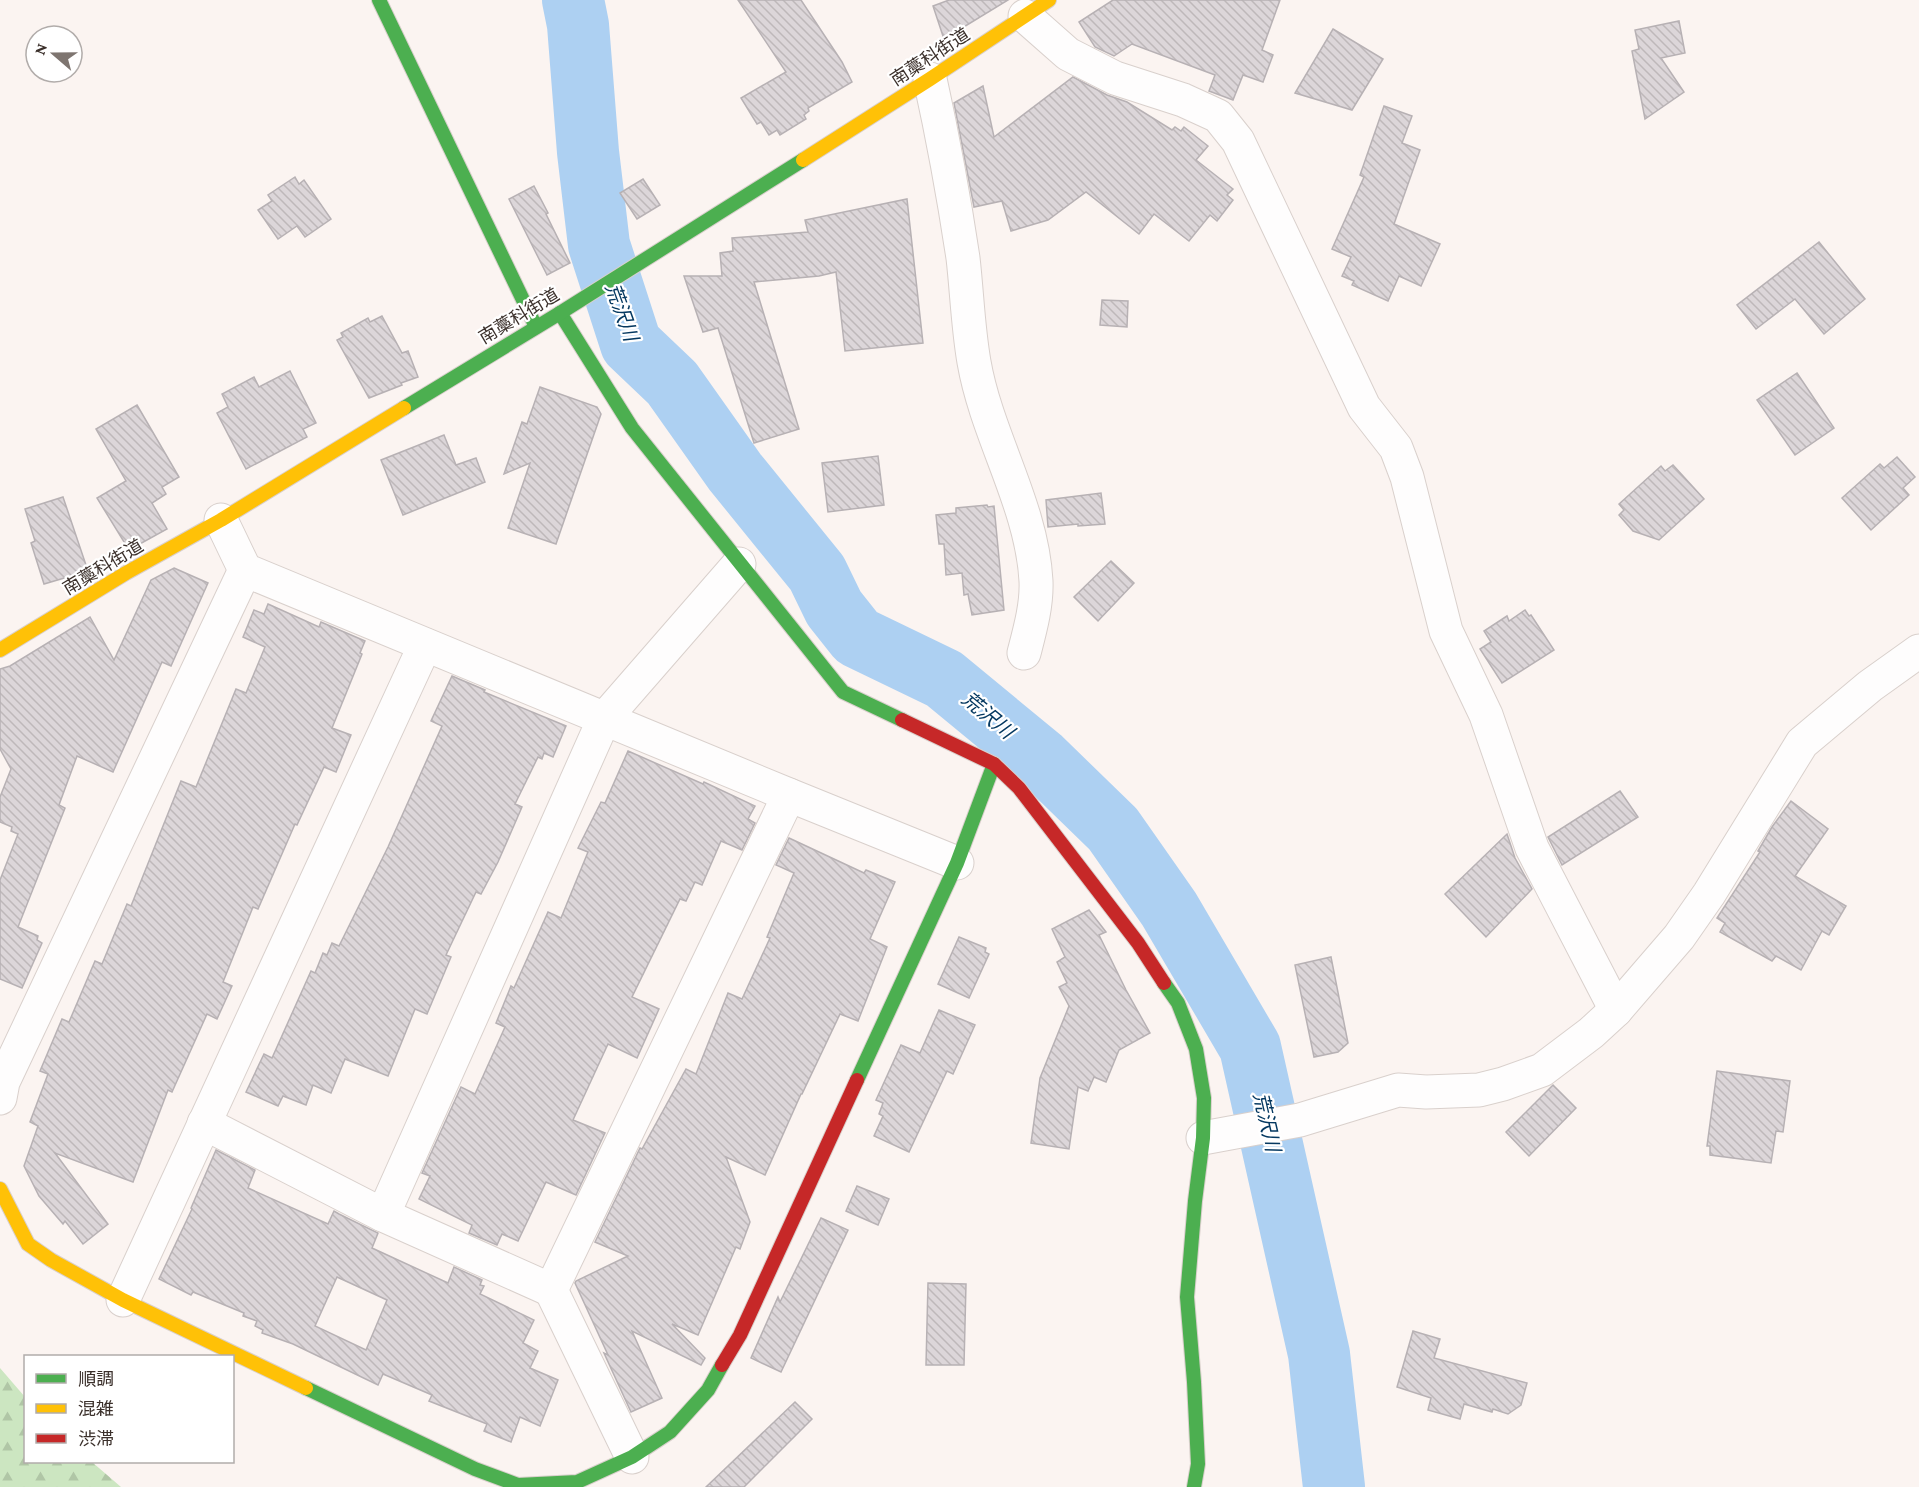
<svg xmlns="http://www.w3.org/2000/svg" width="1919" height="1487" viewBox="0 0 1919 1487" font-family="'Crimson Pro','Noto Sans JP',serif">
<defs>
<pattern id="forest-firs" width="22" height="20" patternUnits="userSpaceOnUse" patternTransform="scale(1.5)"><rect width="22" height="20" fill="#cce6c1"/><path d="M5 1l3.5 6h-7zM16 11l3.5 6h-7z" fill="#b0c6a6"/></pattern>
<pattern id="building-back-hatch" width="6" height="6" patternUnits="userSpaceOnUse" patternTransform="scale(1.5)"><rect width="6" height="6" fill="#dcd6d9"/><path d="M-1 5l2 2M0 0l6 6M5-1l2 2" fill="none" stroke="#beb8ba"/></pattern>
</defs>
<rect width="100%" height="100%" fill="#fbf4f1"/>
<polygon fill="url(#forest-firs)" points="0,1368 25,1397 26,1462 92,1462 121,1487 0,1487"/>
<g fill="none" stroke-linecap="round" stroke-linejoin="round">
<polyline stroke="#add0f2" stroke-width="62" points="573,0 578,25 588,152 599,245 631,344 672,383 735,472 817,573 834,608 857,637 944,679 1041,759 1113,829 1169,909 1250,1047 1319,1354 1334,1487"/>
</g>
<g fill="url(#building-back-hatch)" stroke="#b7b1b4" stroke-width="1.5" fill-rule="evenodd">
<polygon points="738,0 801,0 842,62 852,82 808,108 809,111 804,115 806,119 780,135 777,130 769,135 761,122 757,124 741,98 786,72"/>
<polygon points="949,0 1008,0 944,39 933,6"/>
<polygon points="1113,0 1280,0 1262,50 1273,55 1263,82 1243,75 1233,100 1209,91 1215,75 1132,44 1114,56 1095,47 1079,22"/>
<polygon points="1679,21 1685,53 1661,58 1684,92 1645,119 1632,51 1639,49 1635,30"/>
<polygon points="1333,29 1383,59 1352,110 1295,93"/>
<polygon points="1073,77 1107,95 1127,102 1172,130 1175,127 1181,131 1184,127 1208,146 1196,160 1233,189 1227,195 1233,200 1217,221 1210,215 1189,241 1154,214 1139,234 1086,192 1048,220 1011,231 1002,201 974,207 954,103 983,86 994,137"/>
<polygon points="1384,106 1412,116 1402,143 1420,150 1394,224 1440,244 1421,286 1399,276 1388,301 1352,285 1354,281 1342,276 1351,257 1332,249 1364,177 1360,175"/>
<polygon points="295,177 299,184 304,180 331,219 305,237 297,226 278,239 258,210 272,201 268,195"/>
<polygon points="643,179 660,205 637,219 620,193"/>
<polygon points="534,186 548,213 546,214 570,263 547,275 509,199"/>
<polygon points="907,199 923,343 845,351 836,272 819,276 754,282 799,429 754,443 718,328 703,332 684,276 722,276 720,253 733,251 732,238 808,232 805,220"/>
<polygon points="1819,242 1865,299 1824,334 1795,299 1756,329 1737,305"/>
<polygon points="1102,300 1128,301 1127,327 1100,325"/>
<polygon points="382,316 402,353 408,351 418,377 401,383 402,385 369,398 337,340 343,337 341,333 368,318 370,322"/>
<polygon points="290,371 316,423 303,429 307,437 246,469 217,413 228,407 222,394 254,377 259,387"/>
<polygon points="1797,373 1834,428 1795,455 1757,400"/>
<polygon points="540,387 597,407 601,414 556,544 508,528 530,463 504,474 522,422 527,424"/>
<polygon points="137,405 179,477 162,487 166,494 152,503 167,529 129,550 97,498 126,481 96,429"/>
<polygon points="444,435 456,465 476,458 485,482 403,515 381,460"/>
<polygon points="878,456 884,505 828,512 822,463"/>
<polygon points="1897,457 1915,477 1903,488 1909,495 1871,530 1842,498 1880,464 1884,468"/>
<polygon points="1673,465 1704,499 1659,540 1633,531 1619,515 1624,510 1619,504 1661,466 1665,471"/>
<polygon points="1101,493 1105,524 1078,526 1078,524 1048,527 1046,500"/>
<polygon points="63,497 88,571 44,584 31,543 35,541 25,509"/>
<polygon points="987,505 988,507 994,506 1004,610 972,615 968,594 964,595 962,573 946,575 944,544 939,544 936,515 956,513 956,508"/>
<polygon points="1111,561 1134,583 1098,621 1074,597"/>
<polygon points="174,568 208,583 171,666 162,662 113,772 77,756 59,805 65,808 18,927 38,936 37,940 42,943 22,988 0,979 0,880 18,834 11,831 12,827 0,822 0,797 11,769 0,749 0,669 10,666 90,617 114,660 151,580"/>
<polygon points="268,604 319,627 321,622 365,641 360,653 362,654 332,728 351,735 336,772 324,767 297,825 295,824 258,909 253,907 223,982 232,986 217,1019 207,1014 172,1092 168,1090 133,1182 55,1153 108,1224 83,1244 65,1221 63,1224 39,1196 24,1166 38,1126 30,1122 48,1074 40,1071 62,1019 69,1022 95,961 102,964 127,904 131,906 181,781 196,787 236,689 246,693 265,647 243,637 254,610 264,614"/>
<polygon points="1525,610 1529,616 1531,615 1554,650 1502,683 1480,649 1491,642 1484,631 1507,616 1509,621"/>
<polygon points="452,676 485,690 484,692 566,726 553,757 544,753 542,759 538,757 515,804 522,807 498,862 481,894 476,892 446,955 451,957 427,1014 415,1009 388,1076 345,1059 331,1093 313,1085 306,1105 283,1096 278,1106 246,1092 264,1054 272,1058 311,971 315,973 323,953 327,955 332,943 339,946 388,847 442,726 431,721"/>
<polygon points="628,751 703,784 704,782 755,806 748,819 755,823 742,850 721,841 702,885 695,882 686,901 680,899 632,997 659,1009 637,1058 608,1044 573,1120 605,1133 576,1195 546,1182 518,1241 502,1234 497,1245 469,1233 472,1225 419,1199 430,1176 422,1173 461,1087 475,1094 505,1027 496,1023 511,986 514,988 548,912 561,918 588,852 578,848 601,802 605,803"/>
<polygon points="1620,791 1638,817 1562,865 1548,837"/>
<polygon points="1791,801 1828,829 1795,876 1846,906 1829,935 1822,931 1801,970 1776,956 1772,961 1720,932 1725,923 1717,918 1760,852 1758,851 1772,827"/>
<polygon points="1507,834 1515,858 1532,889 1486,937 1445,894"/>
<polygon points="789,838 864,873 866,870 895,882 870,939 887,947 858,1021 840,1014 802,1094 801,1094 765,1175 726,1157 750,1222 740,1249 736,1247 698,1335 672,1324 705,1358 701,1365 632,1331 662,1398 631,1412 604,1353 608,1355 575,1283 576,1281 628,1256 595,1242 640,1148 642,1149 686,1069 696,1074 728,993 742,999 770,938 767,937 794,873 776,865"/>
<polygon points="1089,910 1106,932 1099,935 1126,990 1150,1033 1119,1050 1106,1082 1094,1077 1088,1091 1078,1087 1069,1149 1031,1143 1040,1078 1069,1006 1059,987 1067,983 1057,962 1065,957 1052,929"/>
<polygon points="959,937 986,948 985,952 989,954 969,998 938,984"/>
<polygon points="1331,957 1348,1043 1338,1052 1314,1057 1295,965"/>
<polygon points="939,1010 975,1025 953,1074 947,1071 909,1152 874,1136 883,1116 879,1114 883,1103 876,1100 901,1045 920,1053"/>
<polygon points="1717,1071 1790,1081 1783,1132 1776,1131 1771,1163 1710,1155 1710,1146 1707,1146"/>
<polygon points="1553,1085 1576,1108 1529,1156 1506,1132"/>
<path d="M216,1150L255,1170L248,1188L328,1224L334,1211L339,1214L378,1233L372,1248L448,1283L454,1267L482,1280L480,1285L484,1286L480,1294L534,1320L523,1343L538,1351L530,1368L558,1380L540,1426L520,1417L511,1442L484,1431L487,1424L429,1401L432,1395L383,1374L378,1385L293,1344L262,1333L263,1330L255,1326L257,1321L243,1316L244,1313L193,1292L191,1295L159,1279L192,1209L191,1208ZM337,1277L387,1300L366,1350L315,1326Z"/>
<polygon points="857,1186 889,1199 878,1225 846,1211"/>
<polygon points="821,1218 848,1230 781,1372 751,1358 778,1297 780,1302"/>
<polygon points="928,1283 966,1284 964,1365 926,1365"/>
<polygon points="1413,1331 1440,1339 1434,1358 1527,1383 1521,1405 1508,1414 1493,1409 1492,1412 1464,1404 1460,1419 1428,1410 1431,1398 1397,1387"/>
<polygon points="795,1402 812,1419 744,1487 706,1487"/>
</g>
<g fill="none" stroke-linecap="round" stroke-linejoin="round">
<defs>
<g id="street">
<polyline points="1025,16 1068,54 1115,78 1183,100 1218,116 1238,141 1364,407 1396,448 1407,477 1446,631 1486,715 1532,848 1616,1010"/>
<path d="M930,79C943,138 954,198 963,258C967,293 968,328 974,362C987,437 1032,505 1036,581C1037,605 1030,630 1024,653"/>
<polyline points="221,520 245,570 789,795 957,863"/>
<polyline points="0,1098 3,1082 245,570"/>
<polyline points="204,1123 383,1215 551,1290 789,795"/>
<polyline points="1203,1138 1300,1120 1398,1090 1426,1092 1479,1090 1503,1084 1542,1070 1591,1033 1616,1010 1679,937 1709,894 1802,743 1870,686 1919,651"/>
<polyline points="383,1215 604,719 739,564"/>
<polyline points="551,1290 632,1457"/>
<polyline points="123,1300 425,645"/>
</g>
<g id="fast">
<polyline points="379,0 536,327"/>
<polyline points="560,313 632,428 843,692 902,720"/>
<polyline points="404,408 560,313 803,160"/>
<polyline points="1164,983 1178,1003 1196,1049 1204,1098 1203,1138 1195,1201 1187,1297 1194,1382 1198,1464 1194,1487"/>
<polyline points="857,1080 957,863 994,764"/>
<polyline points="306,1388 475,1469 518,1485 577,1482 632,1457 670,1432 708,1390 722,1365"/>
</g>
<g id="slow">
<polyline points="803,160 930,79 1049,0"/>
<polyline points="0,650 126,573 221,520 404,408"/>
<polyline points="0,1189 28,1244 51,1260 123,1300 306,1388"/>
</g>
<g id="jam">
<polyline points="902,720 994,764 1019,788 1138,943 1164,983"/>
<polyline points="722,1365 740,1335 857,1080"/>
</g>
</defs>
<use href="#street" stroke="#d9d0cc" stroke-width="35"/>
<use href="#fast" stroke="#d9d0cc" stroke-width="16"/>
<use href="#slow" stroke="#d9d0cc" stroke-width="16"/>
<use href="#jam" stroke="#d9d0cc" stroke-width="16"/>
<use href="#street" stroke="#fefdfd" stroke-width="33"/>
<use href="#fast" stroke="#4caf50" stroke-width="14"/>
<use href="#slow" stroke="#ffc107" stroke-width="14"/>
<use href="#jam" stroke="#c62828" stroke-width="14"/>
</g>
<g text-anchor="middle" stroke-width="4.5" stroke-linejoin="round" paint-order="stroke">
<g font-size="18" fill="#3b302b" stroke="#fff">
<text transform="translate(930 57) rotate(-33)" y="6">南藁科街道</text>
<text transform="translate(519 316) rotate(-31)" y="6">南藁科街道</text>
<text transform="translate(103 567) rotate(-31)" y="6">南藁科街道</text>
</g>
<g font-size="20" font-style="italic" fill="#043860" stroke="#fff">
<text transform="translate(622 312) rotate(70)" y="7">荒沢川</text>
<text transform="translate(988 715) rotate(40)" y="7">荒沢川</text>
<text transform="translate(1267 1122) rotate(77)" y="7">荒沢川</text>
</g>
</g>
<rect x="24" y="1355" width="210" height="108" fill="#ffffff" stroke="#b1acaa" stroke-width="1.5"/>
<rect x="36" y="1374" width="30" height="9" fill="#4caf50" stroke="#b1acaa" stroke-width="1.5"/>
<text x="78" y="1385" font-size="18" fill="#3b302b">順調</text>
<rect x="36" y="1404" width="30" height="9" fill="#ffc107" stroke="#b1acaa" stroke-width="1.5"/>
<text x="78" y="1415" font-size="18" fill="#3b302b">混雑</text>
<rect x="36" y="1434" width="30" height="9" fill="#c62828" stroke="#b1acaa" stroke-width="1.5"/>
<text x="78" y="1445" font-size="18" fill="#3b302b">渋滞</text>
<g transform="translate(54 54) rotate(290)"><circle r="28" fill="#ffffff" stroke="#b1acaa" stroke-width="1.5"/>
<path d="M0-4.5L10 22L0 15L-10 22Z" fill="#7e7570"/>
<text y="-9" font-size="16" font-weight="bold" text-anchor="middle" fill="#3b302b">N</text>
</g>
</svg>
